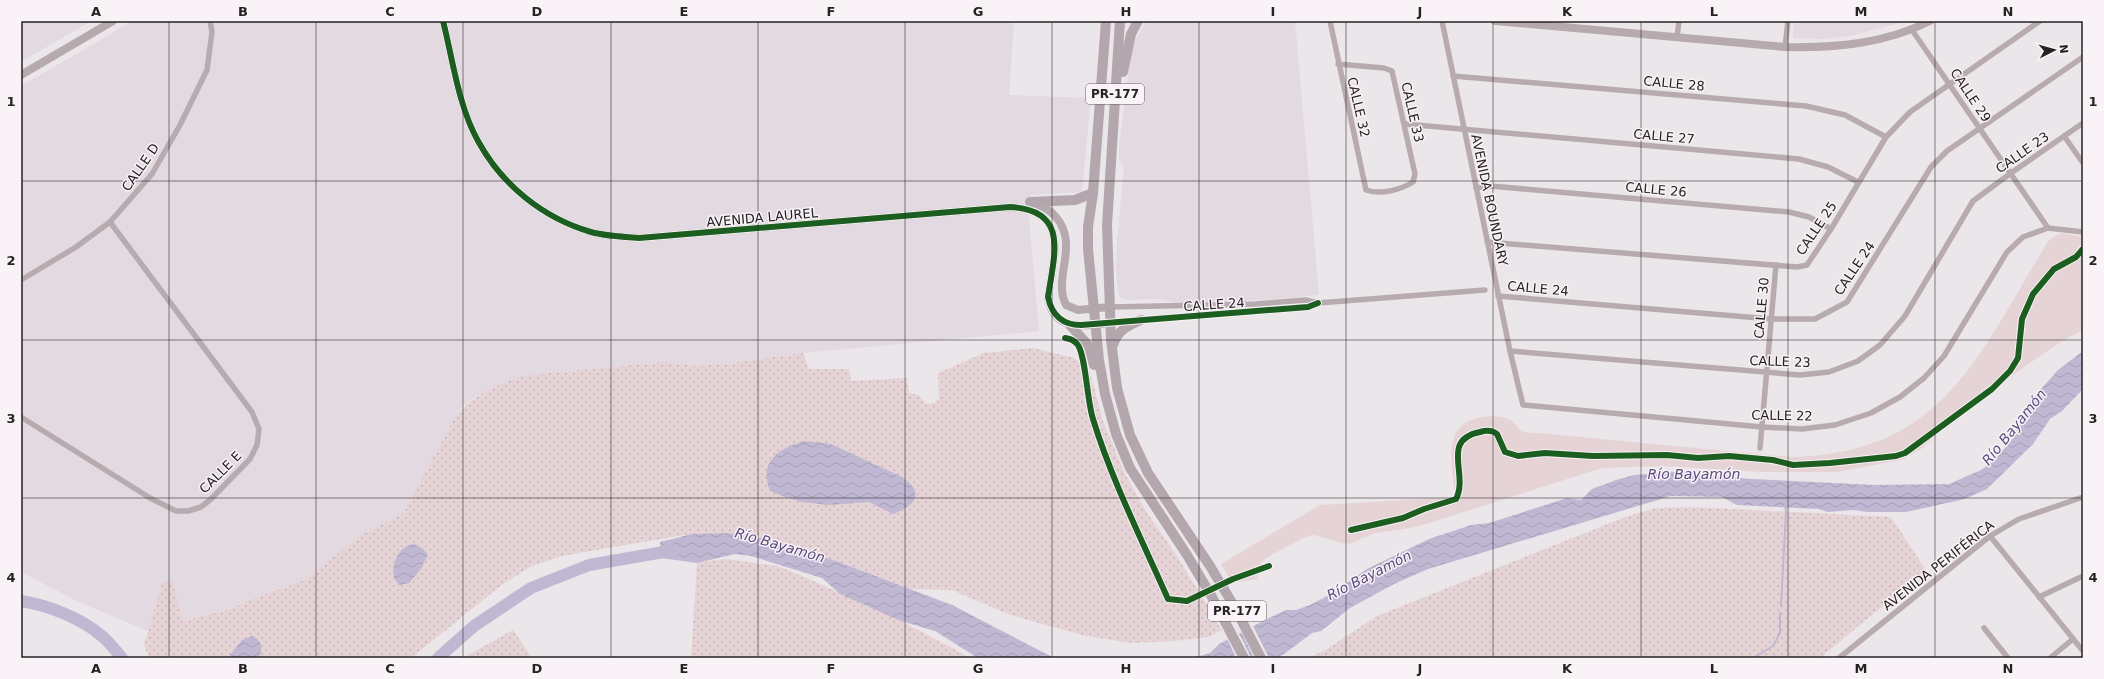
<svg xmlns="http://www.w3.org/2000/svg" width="2104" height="679" viewBox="0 0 2104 679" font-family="'DejaVu Sans',sans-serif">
<defs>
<pattern id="grass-dots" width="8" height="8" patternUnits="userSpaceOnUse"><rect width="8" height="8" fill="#e6d3d6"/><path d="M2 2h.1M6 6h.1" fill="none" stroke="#c5b5b8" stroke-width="1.8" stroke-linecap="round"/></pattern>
<pattern id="water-waves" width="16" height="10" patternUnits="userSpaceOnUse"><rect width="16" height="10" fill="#c0b8d3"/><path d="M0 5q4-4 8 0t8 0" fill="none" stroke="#a59eb5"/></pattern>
</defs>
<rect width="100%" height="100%" fill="#ebe6e9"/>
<g fill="#e3d9e1">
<polygon points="21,21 91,21 21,62"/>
<polygon points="133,21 1014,21 1009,95 1091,98 1082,192 1031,195 1029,217 1039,331 803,353 726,364 696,366 663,362 529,375 478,395 463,406 455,417 403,514 360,536 305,580 265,594 227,610 182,621 172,581 162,583 148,631 77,601 21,572 21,86"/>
<polygon points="1147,21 1295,21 1319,295 1261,300 1177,303 1161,299 1126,300 1120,297 1118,293 1116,270 1117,243 1124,167 1119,161 1119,146 1131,53 1136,39"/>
<polygon points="1794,21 1908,21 1850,36 1823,39 1793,38"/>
</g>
<g fill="url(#grass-dots)">
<path d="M1033,348L1074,358L1089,369L1103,421L1124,472L1147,513L1175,553L1222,630L1209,637L1174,641L1131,643L1086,636L1013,616L952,590L911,589L836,561L767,539L727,533L692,534L631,544L562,556L532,566L503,584L411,658H149L144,645L162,583L172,580L183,621L227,610L265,594L305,580L360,536L403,514L455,417C473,394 501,382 529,375L663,362L696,366L726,364L803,353L809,369H849L851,381L907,378L909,393L919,395L926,404L935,403L939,399L938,373L984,353Z"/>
<polygon points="1692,507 1891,517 1926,570 1820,658 1309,658 1327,649 1377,616 1527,556 1628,516 1656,508"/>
<polygon points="725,559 777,566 800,575 901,621 971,658 691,658 697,563"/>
<polygon points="513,630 532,658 463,658"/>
</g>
<path fill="#e6d3d6" d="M2061,233L2083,237V330L2062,341L2024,367L1943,429L1921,449L1901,460L1837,472H1762L1663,466L1602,468L1429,523L1410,528L1375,533L1349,544L1341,543L1314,535L1303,538L1266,558L1258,566V579L1232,583L1221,564L1320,505L1455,497C1454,471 1440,428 1475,419C1485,416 1498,415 1508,419C1514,421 1517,428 1522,431C1527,433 1533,433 1538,433L1791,457C1945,454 1979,353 2049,240Z"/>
<g fill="url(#water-waves)">
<polygon points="2083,351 2083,389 2062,411 2050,419 2033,444 1987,489 1965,499 1906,512 1867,512 1854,510 1828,512 1818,509 1737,505 1722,497 1671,496 1428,569 1394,584 1350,608 1321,631 1312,633 1284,654 1275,658 1193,658 1210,653 1219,644 1267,619 1286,610 1296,610 1310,605 1333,593 1367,569 1429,539 1471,525 1489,523 1567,498 1581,500 1592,489 1616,480 1634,475 1683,471 1697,474 1752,479 1875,485 1949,484 1981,470 1994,461 2015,436 2031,400 2058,370"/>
<path d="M805,441L831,444L902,477C926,493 915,506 893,514L869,502L829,505L802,502L782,496L770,491C758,461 779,448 805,441Z"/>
<polygon points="727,533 767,539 836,561 952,605 1054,658 978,658 935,631 901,621 840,594 822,578 751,556 735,554 697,563 661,558 660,542 692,534"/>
<path d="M414,544L423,549L428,555L420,570L409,583L399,585C386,573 397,545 414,544Z"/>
<path d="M252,636C262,640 264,650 258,658H228L242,640Z"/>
</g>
<g fill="#ebe6e9">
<polygon points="1252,624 1269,658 1254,658 1241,631"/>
<polygon points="1238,632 1243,641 1251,658 1236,658 1227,638"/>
</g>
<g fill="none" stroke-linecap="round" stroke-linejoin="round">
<g stroke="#c0b8d3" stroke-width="2">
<polyline points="1781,606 1786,512 1785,505"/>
<polyline points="1753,658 1773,646 1780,633 1780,613"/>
</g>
<g stroke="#c0b8d3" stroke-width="12">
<path d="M21,601C48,605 83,619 103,637C110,643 116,651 122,658"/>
<polyline points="438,658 474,626 531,588 589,565 675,550"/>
</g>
<g stroke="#b7abb0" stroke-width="5.5">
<path d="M1330,21L1366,190C1381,195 1400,190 1413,182L1415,174L1392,71L1384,68L1338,64"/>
<polyline points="1442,21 1510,351 1523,405 1762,427 1802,429 1835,425 1871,413 1900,397 1924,378 1944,356 2007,252 2023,237 2048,228 2083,232"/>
<polyline points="1912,30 2048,228"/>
<polyline points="1677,37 1679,21"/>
<polyline points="1785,47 1788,21"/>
<polyline points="1453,76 1806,106 1845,115 1886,137"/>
<polyline points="1405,124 1799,159 1828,167 1858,182"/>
<polyline points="2064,136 2083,163"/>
<polyline points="1476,188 1490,186 1789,212 1809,217 1831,229"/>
<polyline points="1487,242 1797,267 1807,265 1831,229 1886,137 1910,112 2040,21"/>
<polyline points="21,280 76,247 110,222 152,174 180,125 207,70 212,32 210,21"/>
<polyline points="1498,296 1771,319 1815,319 1847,302 1931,167 1947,151 2083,57"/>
<polyline points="1110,307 1255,304 1306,300 1318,303 1485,290"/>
<polyline points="1111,323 1308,307 1318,303"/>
<polyline points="1510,351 1800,375 1829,372 1858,361 1880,345 1905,316 1973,201 2011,173 2083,123"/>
<polyline points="21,417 150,498 176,511 188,511 201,507 211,499 250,459 257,445 259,429 252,412 110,222"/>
<polyline points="1760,448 1776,265"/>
<polyline points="1990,536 2083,651"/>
<polyline points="2039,597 2083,576"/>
<polyline points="1984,628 2008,658"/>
<polyline points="1839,658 1990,536 2019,519 2083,497"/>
<polyline points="2050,658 2073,639"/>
</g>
<g stroke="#b6aaaf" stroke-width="8">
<path d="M443,21C453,60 458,105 478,141C502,185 543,218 591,232C606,236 624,237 639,238L1010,207C1070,210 1054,255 1048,297C1054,333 1083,325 1111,323"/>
<path d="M1495,21L1785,47C1836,48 1884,44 1930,21"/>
<polyline points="21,75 113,21"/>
<path d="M1032,203C1042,205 1050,210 1056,217C1080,246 1052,277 1066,305L1078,310L1110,307"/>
</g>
<g stroke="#b4a6ad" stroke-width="10">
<polyline points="1106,21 1093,193 1088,227 1088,249 1099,360 1105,394 1116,434 1130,468 1187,555 1212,597 1244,658"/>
<polyline points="1120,21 1107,225 1111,340 1117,388 1130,435 1148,473 1210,566 1234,606 1261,658"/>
<polyline points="1123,72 1131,34 1138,21"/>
<polyline points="1030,202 1075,200 1093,193"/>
<polyline points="1070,325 1089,346 1094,365"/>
<path d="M1113,345C1118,330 1127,326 1141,320"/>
</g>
<defs>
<g id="cycleway">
<path d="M443,21C453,60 458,105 478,141C502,185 543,218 591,232C606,236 624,237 639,238L1010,207C1070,210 1054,255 1048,297C1052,316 1063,325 1081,325L1308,307L1318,303"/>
<path d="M1065,338C1071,339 1074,340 1078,345C1086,358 1087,401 1093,419C1112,481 1142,540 1168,599L1187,601L1233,579L1269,566"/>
<path d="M1351,530L1403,518L1424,509L1456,499C1469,474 1440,440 1480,432C1487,430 1492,430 1497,434L1505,452L1518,456L1545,453L1593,456L1667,455L1698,458L1729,456L1773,460L1793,465L1830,463L1896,456L1905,453L1992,389L2010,371L2018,358L2022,319L2033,294L2054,269L2076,257L2083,249"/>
</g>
</defs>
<use href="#cycleway" stroke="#f9f2f7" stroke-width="8"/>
<use href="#cycleway" stroke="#1b5e20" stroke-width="6"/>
</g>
<path fill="none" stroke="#252224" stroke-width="1" stroke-opacity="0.55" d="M169,21V658M316,21V658M463,21V658M611,21V658M758,21V658M905,21V658M1052,21V658M1199,21V658M1346,21V658M1493,21V658M1641,21V658M1788,21V658M1935,21V658M21,181H2083M21,340H2083M21,498H2083"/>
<g text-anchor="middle" stroke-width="3" stroke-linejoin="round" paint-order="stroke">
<g fill="#f9f2f7" stroke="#656063" stroke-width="1">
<rect x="1086" y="84" width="58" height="20" rx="3"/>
<rect x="1208" y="601" width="58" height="20" rx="3"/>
</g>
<g font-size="12" font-weight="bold" fill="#252224">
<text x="1115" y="98">PR-177</text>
<text x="1237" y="615">PR-177</text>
</g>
<g font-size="13" fill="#252224" stroke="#f9f2f7">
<text transform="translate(1674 83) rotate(5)" y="5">CALLE 28</text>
<text transform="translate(1971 95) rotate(56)" y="5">CALLE 29</text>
<text transform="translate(1359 107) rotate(77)" y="5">CALLE 32</text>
<text transform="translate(1413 112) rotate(77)" y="5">CALLE 33</text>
<text transform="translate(1664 136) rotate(5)" y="5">CALLE 27</text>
<text transform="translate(2022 152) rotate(-35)" y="5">CALLE 23</text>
<text transform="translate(140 167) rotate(-55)" y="5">CALLE D</text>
<text transform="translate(1656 189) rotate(5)" y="5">CALLE 26</text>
<text transform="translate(1490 200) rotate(78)" y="5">AVENIDA BOUNDARY</text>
<text transform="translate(762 217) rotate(-5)" y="5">AVENIDA LAUREL</text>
<text transform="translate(1816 228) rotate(-56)" y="5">CALLE 25</text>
<text transform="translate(1854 268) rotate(-56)" y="5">CALLE 24</text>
<text transform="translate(1538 288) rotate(5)" y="5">CALLE 24</text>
<text transform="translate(1214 304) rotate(-4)" y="5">CALLE 24</text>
<text transform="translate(1761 308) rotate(-85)" y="5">CALLE 30</text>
<text transform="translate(1780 361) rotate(2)" y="5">CALLE 23</text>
<text transform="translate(1782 415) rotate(1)" y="5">CALLE 22</text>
<text transform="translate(220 472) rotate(-45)" y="5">CALLE E</text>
<text transform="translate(1938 565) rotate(-38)" y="5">AVENIDA PERIFÉRICA</text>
</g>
<g font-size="14" font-style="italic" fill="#5a4b7e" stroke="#f9f2f7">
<text transform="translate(2014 427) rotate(-51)" y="5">Río Bayamón</text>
<text x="1694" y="479">Río Bayamón</text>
<text transform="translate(780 545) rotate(16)" y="5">Río Bayamón</text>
<text transform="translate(1369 575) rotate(-27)" y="5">Río Bayamón</text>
</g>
</g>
<rect width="2104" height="679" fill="none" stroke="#f9f2f7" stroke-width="44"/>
<g transform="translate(2054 50) rotate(84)" stroke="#f9f2f7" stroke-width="3" paint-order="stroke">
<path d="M0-3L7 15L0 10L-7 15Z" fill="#252224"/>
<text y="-6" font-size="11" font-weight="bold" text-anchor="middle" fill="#252224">N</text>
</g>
<rect x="22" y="22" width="2060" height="635" fill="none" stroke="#252224" stroke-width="1.5"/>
<g font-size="13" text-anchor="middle" font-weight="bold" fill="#252224">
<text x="96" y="16">A</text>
<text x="243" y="16">B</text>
<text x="390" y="16">C</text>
<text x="537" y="16">D</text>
<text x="684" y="16">E</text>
<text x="831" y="16">F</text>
<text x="978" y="16">G</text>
<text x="1126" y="16">H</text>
<text x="1273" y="16">I</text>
<text x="1420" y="16">J</text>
<text x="1567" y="16">K</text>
<text x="1714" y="16">L</text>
<text x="1861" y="16">M</text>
<text x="2008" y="16">N</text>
<text x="11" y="106">1</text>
<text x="2093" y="106">1</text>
<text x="11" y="265">2</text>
<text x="2093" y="265">2</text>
<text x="11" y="423">3</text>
<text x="2093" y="423">3</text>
<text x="11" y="582">4</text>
<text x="2093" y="582">4</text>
<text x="96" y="673">A</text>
<text x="243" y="673">B</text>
<text x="390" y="673">C</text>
<text x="537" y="673">D</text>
<text x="684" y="673">E</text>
<text x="831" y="673">F</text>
<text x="978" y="673">G</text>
<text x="1126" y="673">H</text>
<text x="1273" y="673">I</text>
<text x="1420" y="673">J</text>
<text x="1567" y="673">K</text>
<text x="1714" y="673">L</text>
<text x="1861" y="673">M</text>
<text x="2008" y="673">N</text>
</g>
</svg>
